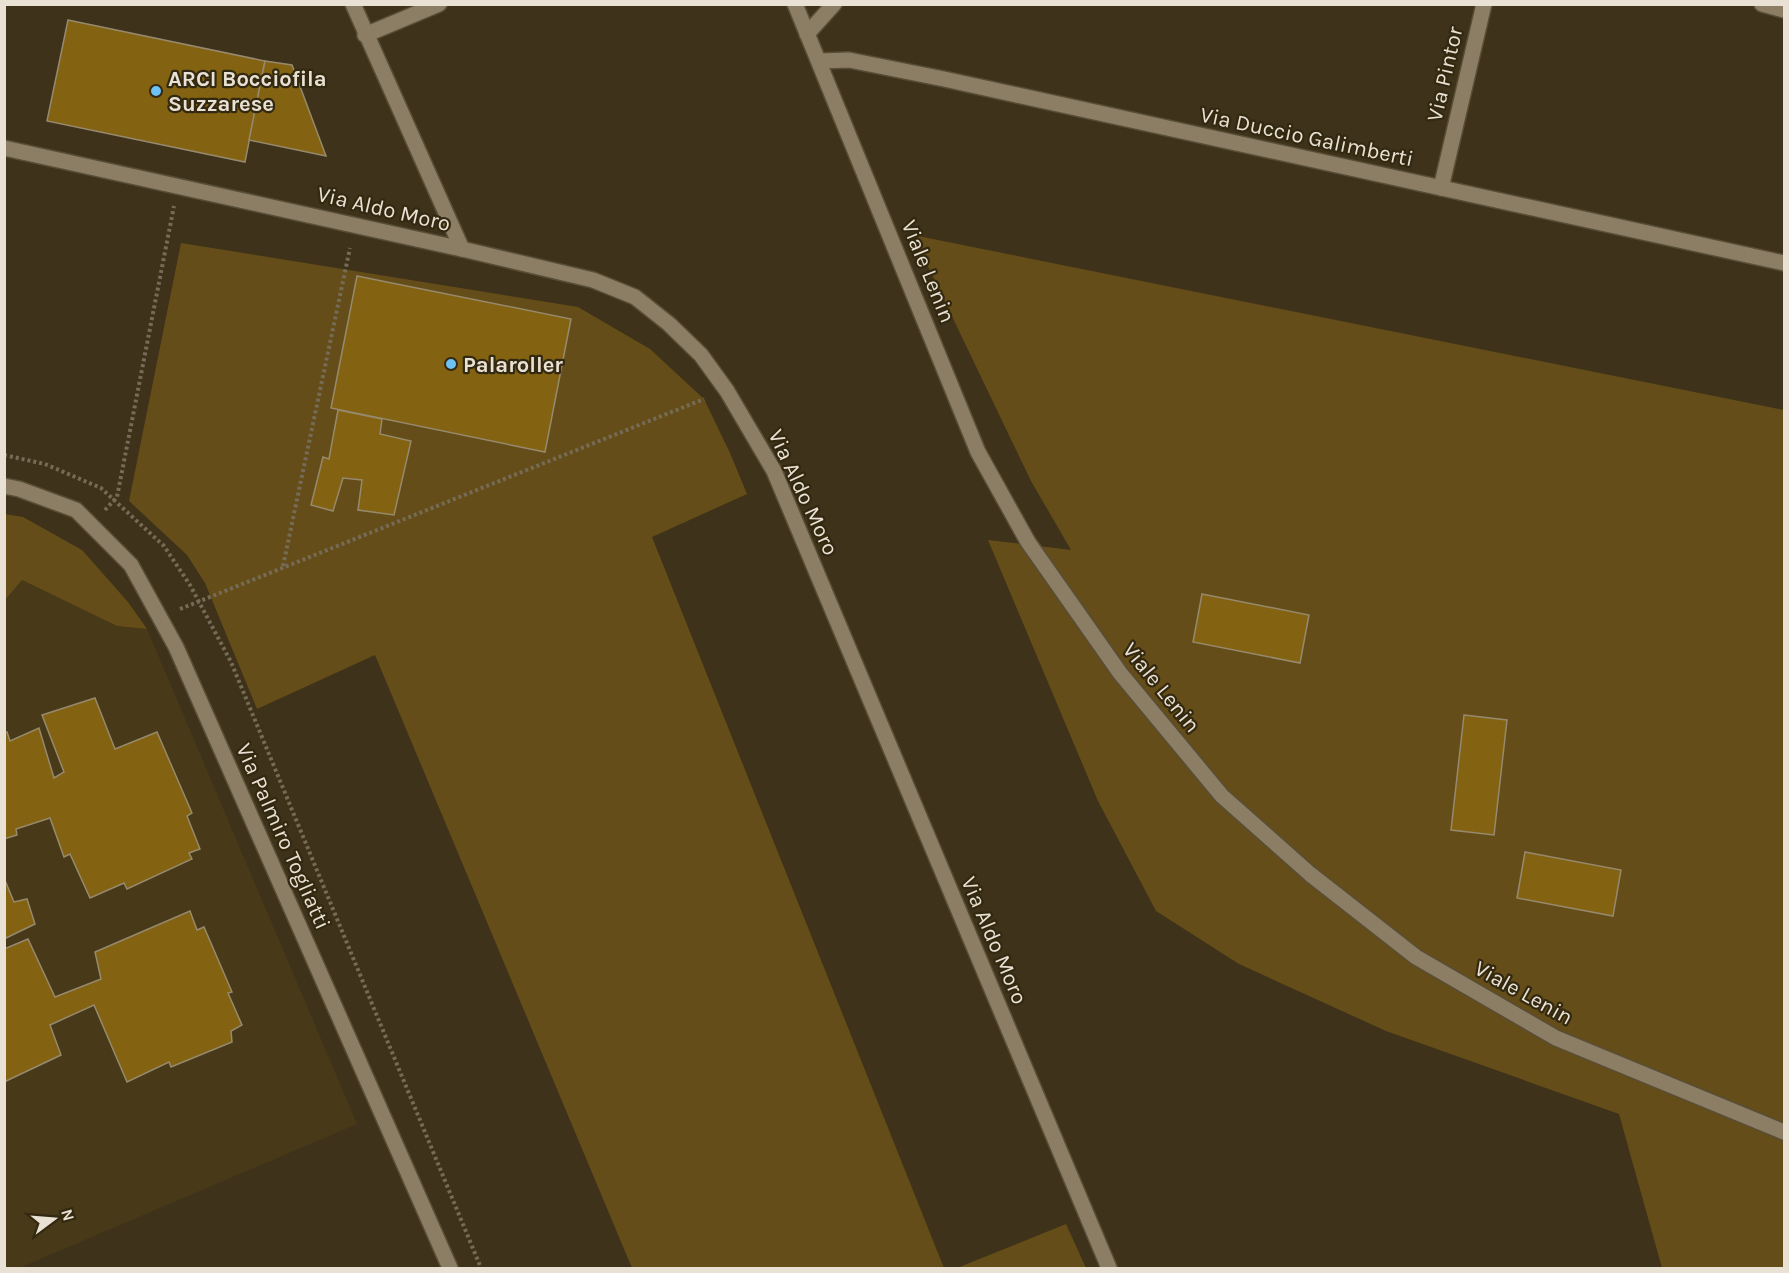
<svg xmlns="http://www.w3.org/2000/svg" width="1789" height="1273" viewBox="0 0 1789 1273" font-family="Karla,sans-serif">
<rect width="100%" height="100%" fill="#3e321a"/>
<polygon fill="#483919" points="22,580 117,626 147,629 357,1124 19,1268 5,1268 4,600"/>
<g fill="#644d18">
<polygon points="913,235 1784,410 1784,1268 1662,1268 1619,1114 1386,1031 1239,964 1156,911 1098,801 988,540 1071,550 1031,481"/>
<polygon points="181,243 578,307 650,349 704,399 730,453 747,494 652,537 944,1268 632,1268 375,655 257,709 205,583 187,555 129,501"/>
<polygon points="5,514 23,517 82,550 128,602 147,629 117,626 22,580 5,600"/>
<polygon points="1066,1224 1086,1268 957,1268"/>
</g>
<g fill="#836311" stroke="#96896e" stroke-width="1.5">
<polygon points="68,20 265,61 245,162 47,121"/>
<polygon points="265,61 292,65 326,156 249,140"/>
<polygon points="357,276 571,319 545,452 331,408"/>
<polygon points="338,410 382,419 380,434 411,441 394,515 358,510 362,480 343,478 333,511 311,505 323,457 329,459"/>
<polygon points="1202,594 1309,615 1300,663 1193,642"/>
<polygon points="95,698 115,749 157,732 192,813 187,816 200,849 189,853 192,859 127,889 124,883 90,898 70,854 64,857 50,818 16,829 17,835 4,839 4,733 7,732 10,741 39,728 54,778 64,772 42,715"/>
<polygon points="1464,715 1507,720 1494,835 1451,830"/>
<polygon points="1525,852 1621,870 1613,916 1517,898"/>
<polygon points="4,878 14,902 27,899 35,924 4,939"/>
<polygon points="190,911 197,930 204,927 232,992 228,993 242,1025 231,1031 232,1042 171,1067 169,1062 127,1082 94,1005 50,1025 61,1055 4,1082 4,949 28,939 55,997 101,979 95,952"/>
</g>
<g fill="none" stroke-linecap="round" stroke-linejoin="round">
<defs>
<g id="street">
<polyline points="353,4 462,249"/>
<polyline points="1762,4 1784,10"/>
<polyline points="807,34 834,4"/>
<polyline points="365,35 439,4"/>
<polyline points="819,61 849,60 944,79 1784,263"/>
<polyline points="4,148 462,249 593,280 635,297 669,324 701,355 727,391 774,471 1109,1268"/>
<polyline points="1441,188 1484,4"/>
<polyline points="4,486 19,489 76,510 131,565 176,647 450,1268"/>
</g>
<polyline id="secondary" points="795,4 978,452 1028,542 1120,673 1222,796 1310,874 1416,957 1556,1038 1784,1132"/>
</defs>
<use href="#street" stroke="#584e38" stroke-width="18"/>
<use href="#secondary" stroke="#584e38" stroke-width="18"/>
<g stroke="#766b56" stroke-width="4" stroke-dasharray="3 3" stroke-linecap="butt">
<polyline points="4,455 45,464 101,488 164,546 190,585 231,662 481,1268"/>
<polyline points="105,510 117,497 174,206"/>
<polyline points="283,566 350,248"/>
<polyline points="180,609 704,399"/>
</g>
<use href="#street" stroke="#8c7e64" stroke-width="15"/>
<use href="#secondary" stroke="#8c7e64" stroke-width="15"/>
</g>
<g fill="#6ec2f3" stroke="#332810" stroke-width="2">
<circle cx="156" cy="91" r="6"/>
<circle cx="451" cy="364" r="6"/>
</g>
<g text-anchor="middle" stroke-width="4.5" stroke-linejoin="round" paint-order="stroke">
<g font-size="22" fill="#e9e1d3" stroke="#332810">
<text transform="translate(1444 74) rotate(-77)" y="8">Via Pintor</text>
<text transform="translate(1307 136) rotate(12)" y="8">Via Duccio Galimberti</text>
<text transform="translate(384 208) rotate(13)" y="8">Via Aldo Moro</text>
<text transform="translate(929 271) rotate(68)" y="8">Viale Lenin</text>
<text transform="translate(804 492) rotate(65)" y="8">Via Aldo Moro</text>
<text transform="translate(1162 687) rotate(51)" y="8">Viale Lenin</text>
<text transform="translate(284 836) rotate(66)" y="8">Via Palmiro Togliatti</text>
<text transform="translate(995 940) rotate(67)" y="8">Via Aldo Moro</text>
<text transform="translate(1524 992) rotate(29)" y="8">Viale Lenin</text>
</g>
<g font-size="22" font-weight="bold" fill="#e9e1d3" stroke="#332810" text-anchor="start">
<text x="168" y="86">ARCI Bocciofila<tspan x="168" dy="25">Suzzarese</tspan></text>
<text x="463" y="372">Palaroller</text>
</g>
</g>
<rect width="1789" height="1273" fill="none" stroke="#e9e1d3" stroke-width="12"/>
<g transform="translate(54 1219) rotate(74)" stroke="#332810" stroke-width="4.5" paint-order="stroke">
<path d="M0-4.5L10 22L0 15L-10 22Z" fill="#e9e1d3"/>
<text y="-9" font-size="16" font-weight="bold" text-anchor="middle" fill="#e9e1d3">N</text>
</g>
</svg>
